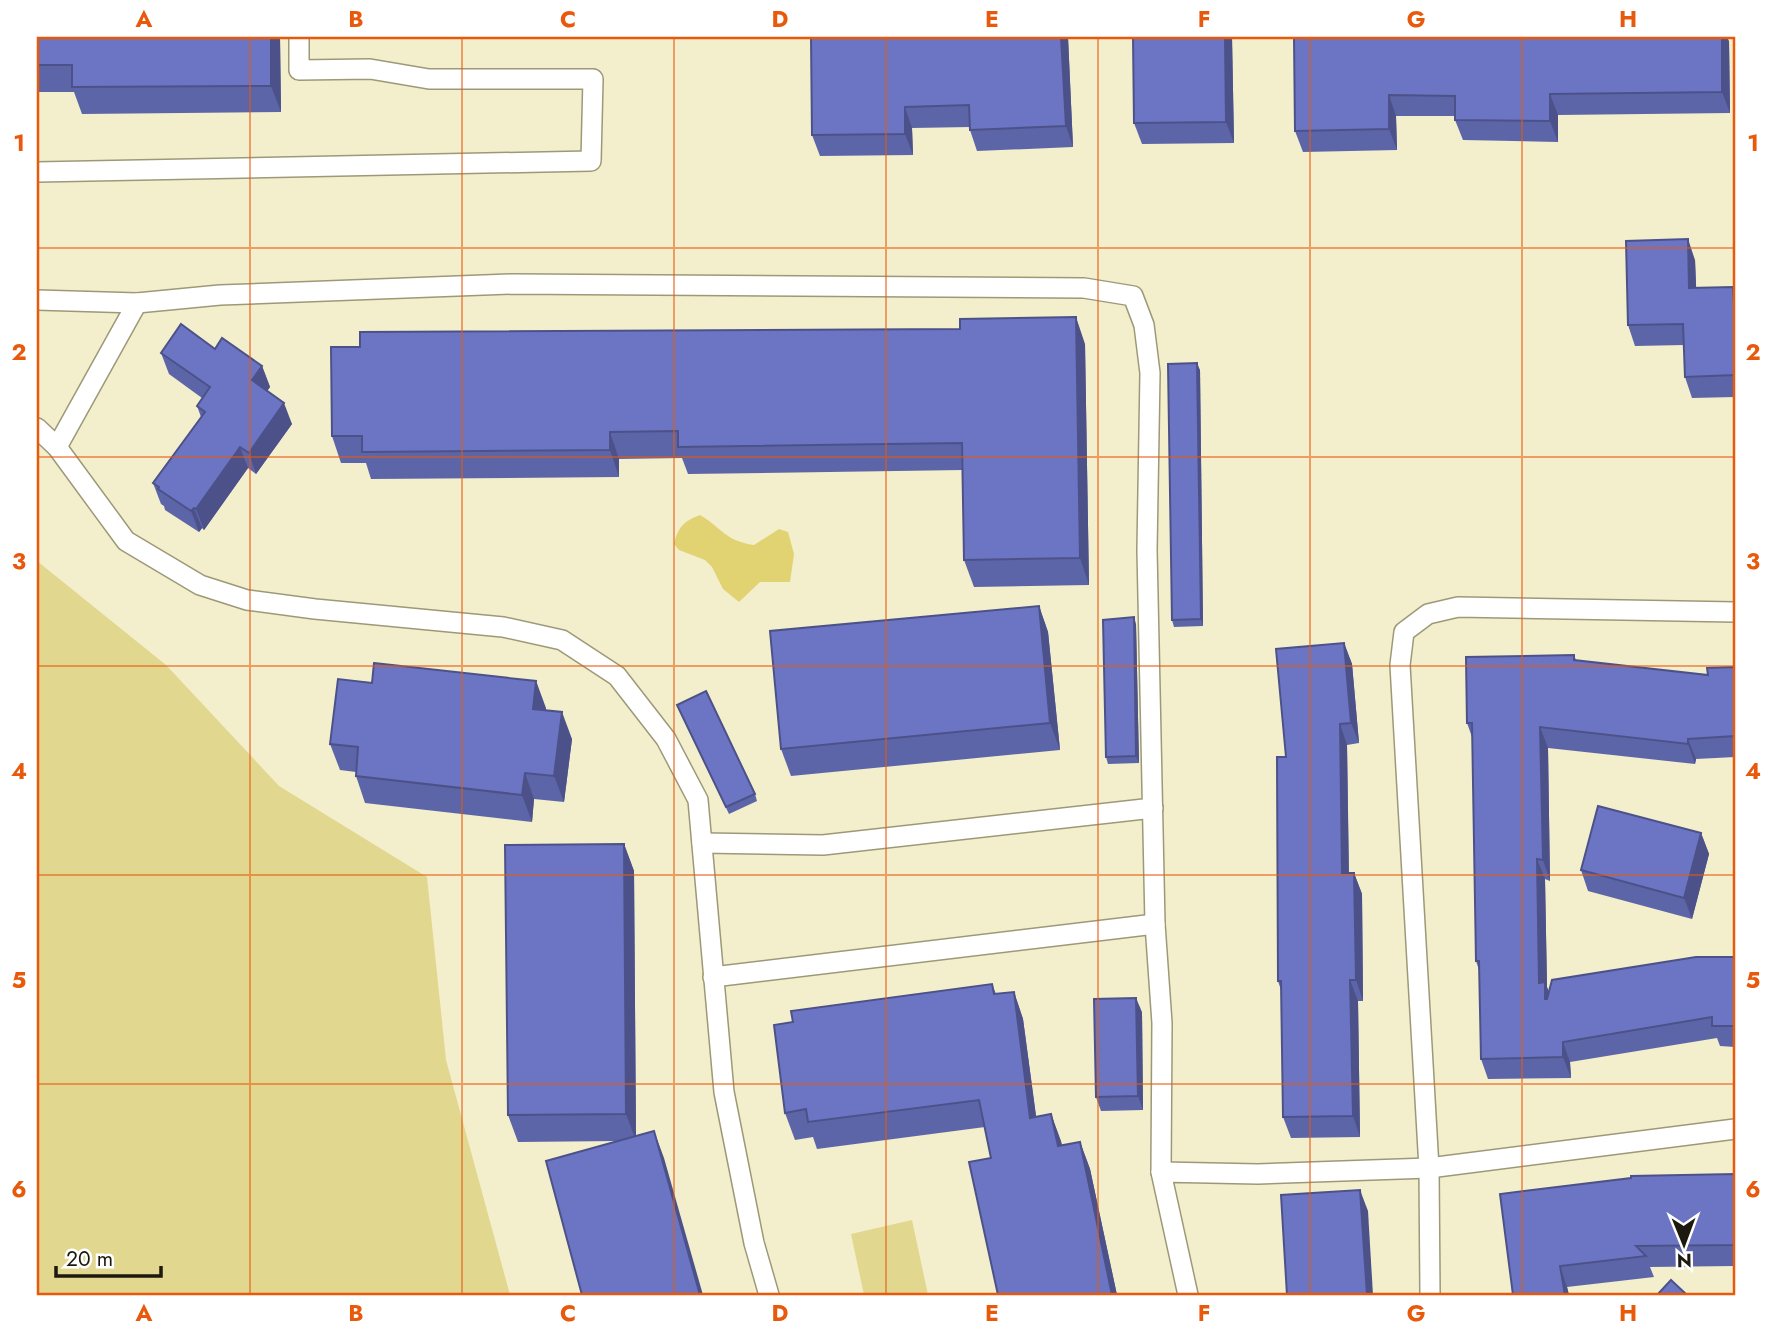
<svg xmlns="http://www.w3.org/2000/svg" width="1772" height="1332" viewBox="0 0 1772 1332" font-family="Jost,sans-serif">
<rect width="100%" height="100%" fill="#f3eecb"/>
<g fill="#e1d78f">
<polygon points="37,561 166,665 279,786 427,877 446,1060 510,1295 37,1295"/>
<polygon points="912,1220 928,1295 864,1295 851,1234"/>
</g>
<path fill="#e1d371" d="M700,515C722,528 725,541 754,545L779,529L788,532L794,554L790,582H760L739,602L723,589L712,567L705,560L679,550L674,544C678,527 684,521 700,515Z"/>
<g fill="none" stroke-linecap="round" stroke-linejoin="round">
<defs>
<g id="lane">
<polyline points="37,172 591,161 593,79 429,79 370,69 299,70 299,37"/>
<polyline points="37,300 137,303 220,295 512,284 1084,288 1133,296 1144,325 1150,373 1147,550 1155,924 1162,1023 1161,1172"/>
<polyline points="37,428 57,447 126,541 200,585 247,600 315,609 503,627 562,640 617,676 666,739 698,800 724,1092 754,1243 769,1295"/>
<polyline points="57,447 137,303"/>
<polyline points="702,843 823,845 1153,808"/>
<polyline points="713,977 1155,924"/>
<polyline points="1188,1295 1161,1172 1258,1174 1429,1168 1735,1129"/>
<polyline points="1430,1295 1429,1168 1400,665 1404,632 1428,614 1458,607 1735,612"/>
</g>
</defs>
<use href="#lane" stroke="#9d9978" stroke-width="22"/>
<use href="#lane" stroke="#fff" stroke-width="19"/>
</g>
<g fill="#5d65a9">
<polygon points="37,37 280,37 281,112 82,114 74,92 37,92"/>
<polygon points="1068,37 1073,147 977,151 970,130 970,127 912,128 913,155 820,156 812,135"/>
<polygon points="1133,37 1232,37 1234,143 1142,144 1134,123"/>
<polygon points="1294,37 1729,41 1730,113 1558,115 1558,142 1463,140 1455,120 1455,116 1396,116 1397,150 1303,152 1295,131"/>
<polygon points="1695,260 1696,287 1735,292 1735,397 1692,398 1685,377 1684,345 1635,346 1628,325"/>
<polygon points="1085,344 1089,585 974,587 964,560 963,470 688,474 682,458 619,459 619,477 371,479 366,463 341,463 332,436"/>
<polygon points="215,349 262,366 270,387 267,391 292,424 256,474 248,468 204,530 202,528 199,532 165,510 164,506 161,504 153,483 201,417 197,406 202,398 169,374 161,353"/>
<polygon points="1200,370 1203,626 1174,627 1172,620"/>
<polygon points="1039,606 1048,632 1060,750 791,776 781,749"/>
<polygon points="1136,624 1139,763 1108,764 1106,757"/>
<polygon points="1344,643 1352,664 1359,743 1347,745 1349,873 1354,873 1362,894 1363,1001 1358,1001 1360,1137 1291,1138 1283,1117 1281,990 1278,981 1286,757"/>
<polygon points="1574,655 1576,660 1708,675 1735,667 1735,757 1696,759 1695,764 1548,748 1550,881 1545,879 1547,987 1549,992 1735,957 1735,1047 1720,1046 1717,1038 1570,1062 1571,1078 1488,1079 1481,1059 1479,970 1476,961 1472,737 1467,723"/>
<polygon points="536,681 546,710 572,739 564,802 534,799 532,822 365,803 356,776 356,772 340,770 330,744 372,683"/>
<polygon points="677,705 755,794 757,801 729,814"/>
<polygon points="1701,833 1709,854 1692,919 1588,891 1581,870"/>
<polygon points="624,844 634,871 636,1136 664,1158 617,1141 518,1142 508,1115"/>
<polygon points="992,984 996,994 1014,992 1023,1019 1036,1117 1051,1114 1062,1145 1080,1142 1090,1169 1117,1295 998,1295 991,1158 985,1127 817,1149 813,1137 795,1140 785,1113 793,1022"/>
<polygon points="1142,1012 1143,1110 1101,1111 1096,1097"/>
<polygon points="1735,1174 1735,1266 1650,1267 1654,1277 1567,1287 1569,1295 1513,1295 1500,1194"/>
</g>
<g fill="#4c5289">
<polygon points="271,37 280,37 281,112 271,86"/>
<polygon points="1061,37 1068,37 1073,147 1066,126"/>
<polygon points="1225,37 1232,37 1234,143 1226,122"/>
<polygon points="1722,37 1727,37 1729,41 1730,113 1722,92"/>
<polygon points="1550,94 1558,115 1558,142 1550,121"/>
<polygon points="1389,95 1396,116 1397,150 1389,129"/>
<polygon points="905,107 912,128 913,155 905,134"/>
<polygon points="1688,239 1695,260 1697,308 1689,288"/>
<polygon points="1733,287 1735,292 1735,321 1734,319"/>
<polygon points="1076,317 1085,344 1089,585 1080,558"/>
<polygon points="1197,363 1200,370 1203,626 1201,619"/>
<polygon points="262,366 270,387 260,401 252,380"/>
<polygon points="284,403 292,424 256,474 249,453"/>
<polygon points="610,432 619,459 619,477 610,450"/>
<polygon points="240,447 248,468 204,530 196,509"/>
<polygon points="194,508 202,528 199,532 191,511"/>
<polygon points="1039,606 1048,632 1060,750 1050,723"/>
<polygon points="1134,617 1136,624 1139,763 1136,756"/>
<polygon points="1344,643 1352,664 1359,743 1351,723"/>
<polygon points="536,681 546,708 543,736 533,709"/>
<polygon points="562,712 572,739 564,802 554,776"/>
<polygon points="1340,724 1347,745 1349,894 1342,873"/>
<polygon points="1540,727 1548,748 1550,881 1543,860"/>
<polygon points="1688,739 1696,759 1695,764 1688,744"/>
<polygon points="525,773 534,799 532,822 522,795"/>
<polygon points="1701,833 1709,854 1692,919 1684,898"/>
<polygon points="624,844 634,871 636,1141 626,1114"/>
<polygon points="1537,859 1545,879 1547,987 1552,1002 1552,1019 1539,983"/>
<polygon points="1354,873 1362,894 1363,1001 1356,980"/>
<polygon points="1350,980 1358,1001 1360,1137 1353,1116"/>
<polygon points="1014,992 1023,1019 1040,1145 1030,1118"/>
<polygon points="1136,998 1142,1012 1143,1110 1138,1096"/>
<polygon points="1563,1042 1570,1062 1571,1078 1563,1057"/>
<polygon points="1051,1114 1061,1141 1068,1173 1058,1146"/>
<polygon points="654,1131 664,1158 703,1295 700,1295"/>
<polygon points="1080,1142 1090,1169 1117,1295 1112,1295"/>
<polygon points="1360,1190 1368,1211 1373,1295 1367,1295"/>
<polygon points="1560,1266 1567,1287 1569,1295 1565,1295"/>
</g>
<g fill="#6c75c4" stroke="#4c5289" stroke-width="2">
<polygon points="37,37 271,37 271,86 72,87 72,65 37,65"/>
<polygon points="811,37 1061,37 1066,126 970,130 969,105 905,107 905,134 812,135"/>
<polygon points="1133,37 1225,37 1226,122 1134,123"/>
<polygon points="1294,37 1722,37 1722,92 1550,94 1550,121 1455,120 1455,96 1389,95 1389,129 1295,131"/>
<polygon points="1688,239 1689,288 1733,287 1735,319 1735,375 1685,377 1683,324 1628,325 1626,241"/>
<polygon points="1076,317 1080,558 964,560 962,443 678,447 678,431 610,432 610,450 362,452 362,436 332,436 331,347 360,347 360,332 960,329 960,319"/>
<polygon points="181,324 215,349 222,338 262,366 252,380 284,403 249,453 240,447 196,509 194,508 191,511 158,489 159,487 153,483 205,412 197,406 210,387 161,353"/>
<polygon points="1197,363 1201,619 1172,620 1168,364"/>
<polygon points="1039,606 1050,723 781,749 770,631"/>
<polygon points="1134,617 1136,756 1106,757 1103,620"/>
<polygon points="1344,643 1351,723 1340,724 1342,873 1354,873 1356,980 1350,980 1353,1116 1283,1117 1281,981 1278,981 1277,757 1286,757 1276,649"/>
<polygon points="1574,655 1574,660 1708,675 1707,668 1735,667 1735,736 1688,739 1688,744 1540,727 1543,860 1537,859 1539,983 1545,982 1545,999 1547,999 1552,980 1696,957 1735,957 1735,1026 1712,1026 1712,1017 1563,1042 1563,1057 1481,1059 1479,961 1476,961 1472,723 1467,723 1466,657"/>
<polygon points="374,663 536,681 533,709 562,712 554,776 525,773 522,795 356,776 358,747 330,744 338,679 372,683"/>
<polygon points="706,691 755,794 726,807 677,705"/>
<polygon points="1598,806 1701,833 1684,898 1581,870"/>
<polygon points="624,844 626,1114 508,1115 505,845"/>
<polygon points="992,984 994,994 1014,992 1030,1118 1051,1114 1058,1146 1080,1142 1112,1295 998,1295 969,1162 991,1158 979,1100 808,1122 806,1109 785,1113 774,1025 793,1022 791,1011"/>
<polygon points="1136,998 1138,1096 1096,1097 1094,999"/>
<polygon points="654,1131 700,1295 582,1295 546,1161"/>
<polygon points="1735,1174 1735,1245 1636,1246 1646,1256 1560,1266 1565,1295 1513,1295 1500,1194 1631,1178 1631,1176"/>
<polygon points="1360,1190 1367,1295 1287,1295 1281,1195"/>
<polygon points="1671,1280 1687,1295 1657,1295"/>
</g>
<path fill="none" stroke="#e8590c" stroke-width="2" stroke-opacity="0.55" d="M250,37V1295M462,37V1295M674,37V1295M886,37V1295M1098,37V1295M1310,37V1295M1522,37V1295M37,248H1735M37,457H1735M37,666H1735M37,875H1735M37,1084H1735"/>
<rect width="1772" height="1332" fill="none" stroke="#ffffff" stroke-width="77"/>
<g transform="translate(1684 1244) rotate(179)" stroke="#ffffff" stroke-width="5" paint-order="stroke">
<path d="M0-5L12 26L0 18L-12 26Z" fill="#1c1a0e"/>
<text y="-10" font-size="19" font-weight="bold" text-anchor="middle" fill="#1c1a0e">N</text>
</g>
<path d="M56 1266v10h105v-10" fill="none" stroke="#1c1a0e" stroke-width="3.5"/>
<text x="66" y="1266" font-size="21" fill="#1c1a0e" stroke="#ffffff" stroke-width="5" paint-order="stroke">20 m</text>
<rect x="38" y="38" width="1696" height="1256" fill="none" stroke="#e8590c" stroke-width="2.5"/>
<g font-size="23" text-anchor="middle" font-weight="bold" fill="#e8590c">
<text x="144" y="27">A</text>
<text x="356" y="27">B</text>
<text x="568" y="27">C</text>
<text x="780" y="27">D</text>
<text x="992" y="27">E</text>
<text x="1204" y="27">F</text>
<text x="1416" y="27">G</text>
<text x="1628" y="27">H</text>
<text x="19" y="151">1</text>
<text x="1753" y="151">1</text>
<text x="19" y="360">2</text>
<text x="1753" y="360">2</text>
<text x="19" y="569">3</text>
<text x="1753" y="569">3</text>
<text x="19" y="779">4</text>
<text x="1753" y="779">4</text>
<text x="19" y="988">5</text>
<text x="1753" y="988">5</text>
<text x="19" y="1197">6</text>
<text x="1753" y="1197">6</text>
<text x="144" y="1321">A</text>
<text x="356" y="1321">B</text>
<text x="568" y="1321">C</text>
<text x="780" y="1321">D</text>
<text x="992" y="1321">E</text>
<text x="1204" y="1321">F</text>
<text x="1416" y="1321">G</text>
<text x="1628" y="1321">H</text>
</g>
</svg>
